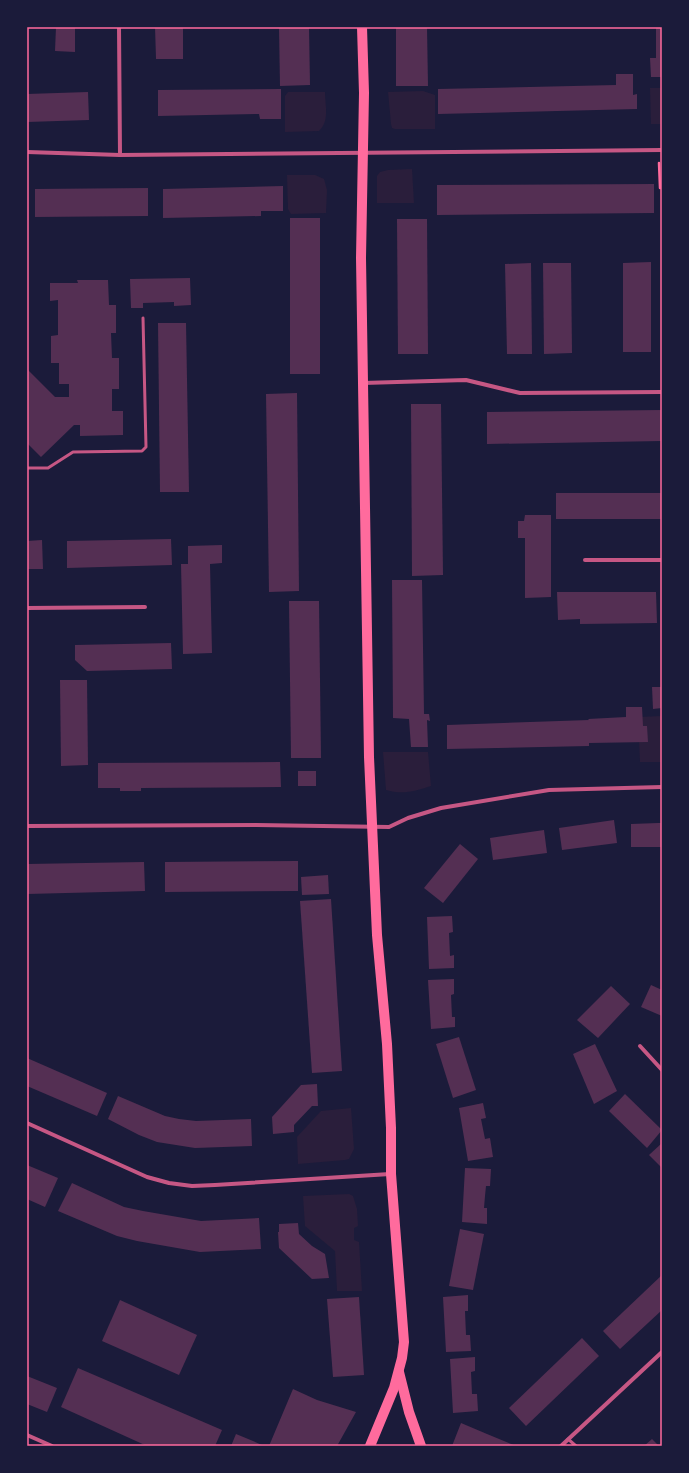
<svg xmlns="http://www.w3.org/2000/svg" width="689" height="1473" viewBox="0 0 689 1473" font-family="'DejaVu Sans',sans-serif">
<rect width="100%" height="100%" fill="#1b1b3a"/>
<g fill="#2a1e3b">
<polygon points="650,88 662,88 662,124 651,124"/>
<polygon points="423,91 435,95 435,129 395,129 392,128 391,124 388,92"/>
<path d="M288,92H325C325,105 330,121 319,131L285,132V96Z"/>
<polygon points="412,169 414,203 377,203 377,176 380,172 388,170"/>
<polygon points="287,175 315,175 324,179 327,190 326,213 291,214 288,209"/>
<polygon points="662,716 662,762 640,762 638,717"/>
<path d="M383,752H428L431,786C415,791 403,795 386,790Z"/>
<polygon points="351,1108 354,1149 349,1159 345,1160 298,1164 297,1137 321,1111"/>
<polygon points="349,1194 353,1196 357,1209 358,1226 354,1228 354,1240 359,1242 362,1291 337,1291 335,1251 305,1226 303,1196"/>
</g>
<g fill="#542f53">
<polygon points="56,27 75,27 75,52 55,51"/>
<polygon points="155,27 183,27 183,59 156,59"/>
<polygon points="279,27 309,27 310,85 280,86"/>
<polygon points="396,27 427,27 428,86 396,86"/>
<polygon points="656,27 662,27 662,77 651,77 650,58 656,58"/>
<polygon points="616,74 633,74 633,95 637,94 637,109 438,114 438,89 616,85"/>
<polygon points="281,89 281,119 260,119 259,114 158,116 158,90"/>
<polygon points="88,92 89,120 27,122 27,94"/>
<polygon points="654,184 654,213 437,215 437,185"/>
<polygon points="283,186 283,211 261,211 261,216 163,218 163,189"/>
<polygon points="148,188 148,216 35,217 35,189"/>
<rect x="290" y="218" width="30" height="156"/>
<polygon points="397,219 427,219 428,354 398,354"/>
<polygon points="651,262 651,352 623,352 623,263"/>
<polygon points="531,263 532,354 507,354 505,264"/>
<polygon points="543,263 571,263 572,353 544,354"/>
<polygon points="190,278 191,305 174,306 174,302 143,303 143,308 131,308 130,279"/>
<polygon points="77,280 108,280 109,305 116,305 116,333 111,333 112,358 119,358 119,389 112,389 112,411 123,411 123,435 80,436 80,425 74,425 41,457 27,443 27,369 55,397 69,397 69,384 59,384 59,363 51,363 51,336 58,335 58,300 50,301 50,283 78,283"/>
<polygon points="158,323 186,323 189,492 160,492"/>
<polygon points="297,393 299,591 269,592 266,394"/>
<polygon points="411,404 441,404 443,575 412,576"/>
<polygon points="662,410 662,441 487,444 487,412"/>
<rect x="556" y="493" width="106" height="26"/>
<polygon points="525,515 551,515 551,597 525,598 525,538 518,538 518,521 524,521"/>
<polygon points="171,539 172,565 67,568 67,541"/>
<polygon points="42,540 43,569 27,569 27,541"/>
<polygon points="222,545 222,563 210,564 212,653 183,654 181,564 188,564 188,546"/>
<polygon points="392,580 422,580 424,714 429,714 430,721 427,720 428,747 411,747 409,719 393,718"/>
<polygon points="557,592 656,592 657,623 580,624 580,619 558,620"/>
<polygon points="289,601 319,601 321,758 291,758"/>
<polygon points="171,643 172,669 87,671 75,660 75,645"/>
<polygon points="60,680 87,680 88,765 61,766"/>
<polygon points="652,687 662,687 662,708 653,709"/>
<polygon points="626,707 642,707 643,726 647,726 648,742 589,743 589,746 447,749 447,725 589,720 588,719 626,717"/>
<polygon points="280,762 281,787 141,788 141,791 120,791 120,788 98,788 98,763"/>
<rect x="298" y="771" width="18" height="15"/>
<polygon points="614,820 617,843 562,850 559,828"/>
<polygon points="658,823 662,823 662,847 631,847 631,824"/>
<polygon points="544,830 547,853 493,860 490,838"/>
<polygon points="460,844 478,859 443,903 424,888"/>
<polygon points="298,861 298,891 165,892 165,862"/>
<polygon points="144,862 145,891 27,894 27,864"/>
<polygon points="328,875 329,894 302,895 301,877"/>
<polygon points="331,899 342,1071 312,1073 300,901"/>
<polygon points="452,916 453,932 449,933 450,956 454,955 454,968 429,969 427,917"/>
<polygon points="454,979 454,994 451,995 452,1017 455,1017 455,1027 431,1029 428,980"/>
<polygon points="651,985 662,990 662,1016 641,1007"/>
<polygon points="611,986 630,1004 598,1038 577,1020"/>
<polygon points="459,1037 476,1090 453,1098 436,1044"/>
<polygon points="595,1044 617,1091 594,1104 573,1054"/>
<polygon points="27,1058 107,1093 97,1116 27,1086"/>
<polygon points="317,1084 318,1106 312,1106 294,1125 294,1132 273,1134 272,1117 301,1085"/>
<polygon points="625,1094 662,1130 647,1148 609,1111"/>
<polygon points="118,1096 165,1116 179,1119 196,1121 251,1119 252,1146 195,1148 157,1142 139,1135 108,1119"/>
<polygon points="483,1103 486,1118 481,1119 485,1139 490,1138 493,1157 468,1161 459,1108"/>
<polygon points="662,1143 662,1168 649,1155"/>
<polygon points="27,1165 58,1178 45,1207 27,1199"/>
<polygon points="465,1168 491,1169 490,1186 486,1186 485,1196 484,1208 487,1208 487,1224 462,1222"/>
<polygon points="72,1183 124,1207 143,1211 201,1221 259,1218 261,1249 200,1252 137,1241 117,1236 58,1211"/>
<polygon points="298,1223 299,1234 312,1246 325,1254 329,1278 312,1279 279,1248 278,1232 279,1232 279,1224"/>
<polygon points="460,1229 484,1234 473,1290 449,1286"/>
<polygon points="662,1275 662,1310 620,1349 603,1331"/>
<polygon points="468,1295 468,1311 465,1311 466,1335 470,1335 471,1351 446,1352 443,1297"/>
<polygon points="359,1297 364,1375 333,1377 327,1299"/>
<polygon points="120,1300 197,1335 179,1375 102,1341"/>
<polygon points="582,1338 599,1356 526,1426 509,1408"/>
<polygon points="475,1357 475,1371 471,1372 472,1394 477,1394 478,1411 453,1413 450,1359"/>
<polygon points="78,1368 222,1430 215,1446 147,1446 61,1407"/>
<polygon points="27,1376 57,1388 47,1412 27,1404"/>
<polygon points="293,1389 317,1400 356,1412 337,1446 269,1446"/>
<polygon points="461,1423 487,1434 516,1446 452,1446"/>
<polygon points="236,1434 253,1441 264,1446 231,1446"/>
<polygon points="652,1439 659,1446 644,1446"/>
</g>
<g fill="none" stroke-linecap="round" stroke-linejoin="round">
<polyline stroke="#ff6b9d" stroke-width="2.5" points="659,163 660,188 662,188"/>
<g stroke="#c65784" stroke-width="3">
<polyline points="27,468 48,468 73,452 142,451 146,447 143,318"/>
<polyline points="568,1439 576,1446"/>
</g>
<g stroke="#c65784" stroke-width="4">
<polyline points="119,27 120,155"/>
<polyline points="27,152 120,155 662,150"/>
<polyline points="363,383 466,380 520,393 662,392"/>
<polyline points="585,560 662,560"/>
<polyline points="27,608 145,607"/>
<polyline points="27,826 256,825 389,827 408,818 441,808 549,790 662,787"/>
<polyline points="640,1046 662,1070"/>
<polyline points="27,1123 147,1177 169,1183 192,1186 215,1185 390,1174"/>
<polyline points="27,1435 52,1446"/>
<polyline points="561,1446 662,1352"/>
</g>
<g stroke="#ff6b9d" stroke-width="10">
<polyline points="362,27 364,93 361,258 369,757 377,935 387,1044 391,1128 391,1174 404,1342 402,1358 394,1388 370,1446"/>
<polyline points="399,1372 409,1412 421,1446"/>
</g>
</g>
<rect width="689" height="1473" fill="none" stroke="#1b1b3a" stroke-width="56"/>
<rect x="28" y="28" width="633" height="1417" fill="none" stroke="#ff6b9d" stroke-width="1.5"/>
</svg>
